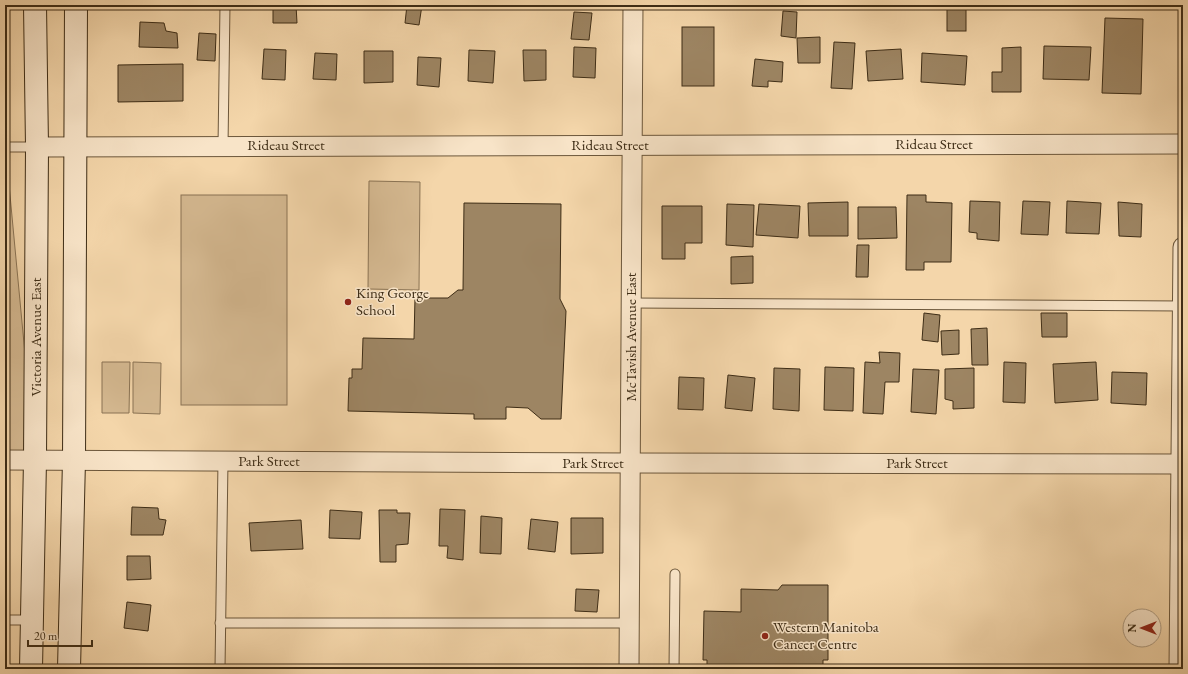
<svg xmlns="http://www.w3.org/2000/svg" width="1188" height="674" viewBox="0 0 1188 674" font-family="'EB Garamond',serif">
<rect width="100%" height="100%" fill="#f4d6aa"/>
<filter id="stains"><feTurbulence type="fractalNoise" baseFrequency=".005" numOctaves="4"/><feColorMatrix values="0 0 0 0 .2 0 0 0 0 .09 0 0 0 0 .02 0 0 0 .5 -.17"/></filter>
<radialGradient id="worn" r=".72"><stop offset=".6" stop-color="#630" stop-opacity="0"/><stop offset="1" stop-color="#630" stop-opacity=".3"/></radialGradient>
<g fill="#d5b991" stroke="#8a7354">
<polygon points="8,174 35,460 5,460 5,175"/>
<polygon points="369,181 420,182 419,290 368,289"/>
<rect x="181" y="195" width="106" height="210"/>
<polygon points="102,362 130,362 129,413 102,413"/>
<polygon points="133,362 161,363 160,414 133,413"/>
</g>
<g fill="#9d8563" stroke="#3e2d16">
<polygon points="273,5 296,5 297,23 273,23"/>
<polygon points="407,5 422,5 419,25 405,23"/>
<rect x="947" y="5" width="19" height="26"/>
<polygon points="783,11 797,12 796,38 781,36"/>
<polygon points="574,12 592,13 589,40 571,39"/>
<polygon points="1105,18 1143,19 1141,94 1102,93"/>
<polygon points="140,22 164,23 166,31 177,33 178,48 139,47"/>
<rect x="682" y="27" width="32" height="59"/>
<polygon points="199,33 216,34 215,61 197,60"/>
<polygon points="820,37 820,63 798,63 797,38"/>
<polygon points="834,42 855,43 852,89 831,88"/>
<polygon points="1044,46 1091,47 1089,80 1043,79"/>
<polygon points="574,47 596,48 595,78 573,77"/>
<polygon points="1021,47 1021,92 992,92 992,72 1002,72 1002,48"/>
<polygon points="264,49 286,50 285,80 262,79"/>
<polygon points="901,49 903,79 868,81 866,51"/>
<polygon points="469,50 495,51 493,83 468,81"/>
<polygon points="523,50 546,50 546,80 524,81"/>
<polygon points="364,51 393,51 393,82 364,83"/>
<polygon points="315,53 337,54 336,80 313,79"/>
<polygon points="922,53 967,56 965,85 921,82"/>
<polygon points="418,57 441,58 439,87 417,85"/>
<polygon points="755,59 783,62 782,82 768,81 768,87 752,86"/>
<polygon points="183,64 183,101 118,102 118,65"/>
<polygon points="907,195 926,195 926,202 952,203 951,262 924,262 924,270 906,270"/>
<polygon points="970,201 1000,202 999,241 977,239 977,233 969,232"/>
<polygon points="1023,201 1050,202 1048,235 1021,234"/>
<polygon points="1067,201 1101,203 1099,234 1066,233"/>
<polygon points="848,202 848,236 809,236 808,203"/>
<polygon points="1118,202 1142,204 1141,237 1119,236"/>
<polygon points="464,203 561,204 560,299 566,311 561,419 541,419 528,408 506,407 506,419 474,419 474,414 348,411 349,378 352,378 352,369 362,369 363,338 414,339 415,298 448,298 458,290 463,290"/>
<polygon points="727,204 754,205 753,247 726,245"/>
<polygon points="759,204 800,206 798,238 756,235"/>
<polygon points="662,206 702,206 702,243 685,243 685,259 662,259"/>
<polygon points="858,207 896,207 897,238 858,239"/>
<polygon points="857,245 869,245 868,277 856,277"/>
<polygon points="753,256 753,283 731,284 731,257"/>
<polygon points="924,313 940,315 938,342 922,340"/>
<polygon points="1041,313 1067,313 1067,337 1042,337"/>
<polygon points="987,328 988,365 972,365 971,329"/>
<polygon points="959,330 959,354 942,355 941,331"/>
<polygon points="879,352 900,353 899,382 885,382 883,414 863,413 865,362 880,363"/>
<polygon points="1004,362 1026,363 1025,403 1003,402"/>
<polygon points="1096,362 1098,400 1055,403 1053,364"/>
<polygon points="825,367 854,368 853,411 824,410"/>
<polygon points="774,368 800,369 799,411 773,409"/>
<polygon points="974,368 974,408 953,409 953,401 945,399 945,369"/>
<polygon points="913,369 939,370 936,414 911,412"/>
<polygon points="1112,372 1147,373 1146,405 1111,403"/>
<polygon points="728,375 755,378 752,411 725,408"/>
<polygon points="679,377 704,378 703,410 678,409"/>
<polygon points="132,507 158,508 159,519 166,520 163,535 131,535"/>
<polygon points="440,509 465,510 463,560 447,558 448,546 439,546"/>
<polygon points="330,510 362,512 360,539 329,538"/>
<polygon points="379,510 397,510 397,513 410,513 408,544 396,545 396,562 380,562"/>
<polygon points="481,516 502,518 501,554 480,553"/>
<polygon points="571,518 603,518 603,553 571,554"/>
<polygon points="531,519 558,522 555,552 528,549"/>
<polygon points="301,520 303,549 251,551 249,523"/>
<polygon points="127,556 150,556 151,579 127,580"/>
<polygon points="782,585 828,585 828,660 823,660 823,669 678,669 678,665 707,665 707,660 703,660 704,611 741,612 741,589 778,590"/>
<polygon points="576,589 599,590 597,612 575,611"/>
<polygon points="127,602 151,605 148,631 124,628"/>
</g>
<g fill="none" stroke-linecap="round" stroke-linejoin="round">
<defs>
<g id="service">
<polyline points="223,146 225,5"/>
<polyline points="5,147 37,147"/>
<polyline points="631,303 1182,306"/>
<polyline points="5,620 32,620"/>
<polyline points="220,623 629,623"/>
<polyline points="220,669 223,461"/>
<polyline points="674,669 675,574"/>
</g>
<g id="minor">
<polyline points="37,147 1183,144"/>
<polyline points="5,460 631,463 1181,464"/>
<polyline points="629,669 633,5"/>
<polyline points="1179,669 1183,247"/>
</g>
<g id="secondary">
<polyline points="31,669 35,460 37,147 35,5"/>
<polyline points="69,669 74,460 76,5"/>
</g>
</defs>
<use href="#service" stroke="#6c573b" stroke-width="11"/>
<use href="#minor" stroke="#6c573b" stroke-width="21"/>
<use href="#secondary" stroke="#3e2d16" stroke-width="24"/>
<use href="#service" stroke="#f8e4c8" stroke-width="9"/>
<use href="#minor" stroke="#f8e4c8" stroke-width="19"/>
<use href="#secondary" stroke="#f8e4c8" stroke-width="22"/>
</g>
<g fill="#8f2418" stroke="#f8e4c8" stroke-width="1.5">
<circle cx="348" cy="302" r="4"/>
<circle cx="765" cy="636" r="4"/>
</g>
<g text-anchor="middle" stroke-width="3" stroke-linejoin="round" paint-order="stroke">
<g font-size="15" fill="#3e2d16" stroke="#f8e4c8">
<text x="934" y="149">Rideau Street</text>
<text x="286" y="150">Rideau Street</text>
<text x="610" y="150">Rideau Street</text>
<text transform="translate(36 337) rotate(-90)" y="5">Victoria Avenue East</text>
<text transform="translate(631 337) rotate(-90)" y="5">McTavish Avenue East</text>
<text x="269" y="466">Park Street</text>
<text x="593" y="468">Park Street</text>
<text x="917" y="468">Park Street</text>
</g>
<g font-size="15" fill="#3e2d16" stroke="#f8e4c8" text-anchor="start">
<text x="356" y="298">King George<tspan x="356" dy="17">School</tspan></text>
<text x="773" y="632">Western Manitoba<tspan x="773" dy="17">Cancer Centre</tspan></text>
</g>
</g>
<rect width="1188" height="674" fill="none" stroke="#f4d6aa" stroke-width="20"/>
<rect x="6" y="6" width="1176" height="662" fill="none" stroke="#3e2d16" stroke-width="2"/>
<rect x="10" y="10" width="1168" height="654" fill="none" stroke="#3e2d16"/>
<g transform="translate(1142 628) rotate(270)"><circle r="19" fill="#f8e4c8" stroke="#ae9b81"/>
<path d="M0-3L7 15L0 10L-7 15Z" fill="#8f2418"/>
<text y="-6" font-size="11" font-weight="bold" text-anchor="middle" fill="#3e2d16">N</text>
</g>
<path d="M28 640v6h64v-6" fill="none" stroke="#3e2d16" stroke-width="2"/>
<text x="34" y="640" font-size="12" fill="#3e2d16" stroke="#f8e4c8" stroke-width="3" paint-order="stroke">20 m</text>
<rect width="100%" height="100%" filter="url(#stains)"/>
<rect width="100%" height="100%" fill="url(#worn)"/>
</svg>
